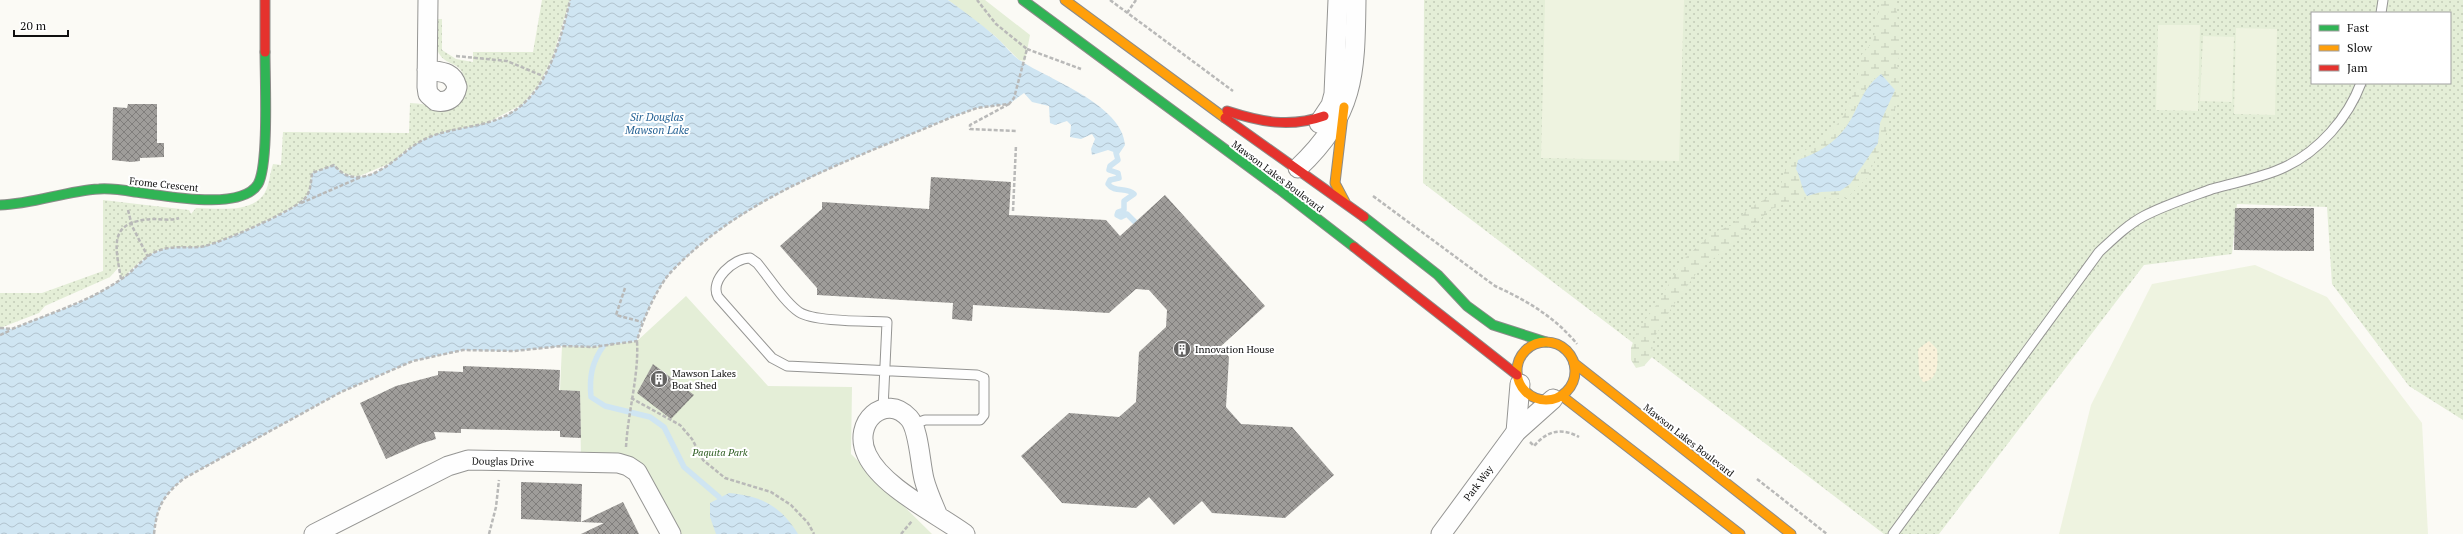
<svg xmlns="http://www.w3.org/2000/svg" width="2463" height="534" viewBox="0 0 2463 534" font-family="'PT Serif',serif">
<defs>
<pattern id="grass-dots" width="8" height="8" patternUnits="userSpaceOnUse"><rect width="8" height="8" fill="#e4eed7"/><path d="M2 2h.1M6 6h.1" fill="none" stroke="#c2cbb7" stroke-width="1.8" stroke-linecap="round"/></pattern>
<pattern id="wetland-marsh" width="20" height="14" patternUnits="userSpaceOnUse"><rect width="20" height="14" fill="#e4eed7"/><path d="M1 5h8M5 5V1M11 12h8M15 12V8" fill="none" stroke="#c2cbb7"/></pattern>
<pattern id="sand-dots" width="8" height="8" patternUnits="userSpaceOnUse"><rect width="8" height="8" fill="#f8f1da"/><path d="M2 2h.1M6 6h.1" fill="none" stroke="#d3cdba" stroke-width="1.8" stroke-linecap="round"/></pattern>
<pattern id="water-waves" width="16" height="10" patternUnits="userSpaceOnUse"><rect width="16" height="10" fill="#cfe5f2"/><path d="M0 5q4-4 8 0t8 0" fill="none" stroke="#b1c3ce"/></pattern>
<pattern id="building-cross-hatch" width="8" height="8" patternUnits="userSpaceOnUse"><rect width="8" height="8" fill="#9f9d9a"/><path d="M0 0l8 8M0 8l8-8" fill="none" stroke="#807e7c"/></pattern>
</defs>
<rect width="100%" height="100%" fill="#fbfaf5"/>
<g fill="url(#grass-dots)" fill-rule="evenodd">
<path d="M542,0H570L552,59L539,84L523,104L481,126L426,139L407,149L393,162L357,177L339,172L334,165L312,173C311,181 311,190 306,197C296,210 219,243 202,247C185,250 174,245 157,251C143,257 131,270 121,280L119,267L110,277L45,306L39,313L0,328V293H42L103,271V200L189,210L191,214L196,208C217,208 250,214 264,194C269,187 270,173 273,164L281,165L283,132L409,133L410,103C427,103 464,117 466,89C466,82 464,74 460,69C454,63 444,62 440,55C433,46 436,30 436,19H442V50L456,59L473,62V52H533Z"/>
<path d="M1424,0H2463V420L2409,386L2332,284L2327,207L2237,204L2232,254L2144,265L1939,534H1884L1423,183ZM2312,13H2450V83H2312Z"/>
</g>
<path fill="url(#wetland-marsh)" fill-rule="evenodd" d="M1880,0H1892L1896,6L1901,49L1897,65L1902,83L1899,101L1888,122L1885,138L1867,178L1847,198L1796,200L1771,209L1749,230L1698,271L1672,307L1653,340L1652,357L1644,366L1636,368L1631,360V348L1637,331L1657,304L1683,260L1712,233L1732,225L1749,208L1769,197L1781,185L1784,173L1792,160L1832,131L1844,115L1855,89L1862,54L1873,42ZM1881,74L1895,90L1880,123L1878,143L1840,191L1821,192L1807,196L1803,190L1798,160C1816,154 1835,143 1846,127C1858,109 1861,87 1881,74Z"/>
<path fill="url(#sand-dots)" d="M1929,341L1937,349C1938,361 1939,381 1923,382L1919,375L1918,349Z"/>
<g fill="#e4eed7">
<polygon points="948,0 985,0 1030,35 1025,61 1019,60 995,36"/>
<polygon points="686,296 768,386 852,387 851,454 932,534 670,534 637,472 581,462 580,391 560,390 562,346 593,347 637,341"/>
</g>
<g fill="#eef3e0">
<polygon points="1545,0 1684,0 1679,161 1541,158"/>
<polygon points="2158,25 2200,25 2198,111 2156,110"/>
<polygon points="2236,28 2277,29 2275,115 2234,114"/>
<polygon points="2203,36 2234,37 2232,102 2200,101"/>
<polygon points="2255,265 2327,297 2422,423 2428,534 2059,534 2091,405 2152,284"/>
</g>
<g fill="url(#water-waves)">
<path d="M570,0H948C965,12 981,24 997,38C1005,45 1012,56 1021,61C1048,79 1123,105 1125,145L1119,154L1108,150L1092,155L1091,149L1095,139L1092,134L1081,139L1070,137L1071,125L1067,121L1055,125L1050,123L1049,106L1032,102L1024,93L1009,104L977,108L952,117C857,158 745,195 672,271C658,285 642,321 637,341L593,347L562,346L514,351L463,350L413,361L341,392L183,479C162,497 157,507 154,534H0V328L12,329C48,314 89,302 120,280C133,272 141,259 155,252C171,245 184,248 200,247C216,245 299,209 306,197C311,190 311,181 312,173L334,165C340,172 347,177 357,177C383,177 402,150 425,139C456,124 494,130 523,104C551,79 562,34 570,0Z"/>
<path d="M1881,74L1895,90L1880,123L1878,143L1850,184L1840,191L1821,192L1807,196C1801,188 1801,178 1796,169L1798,160C1816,154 1835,143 1846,127C1860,107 1860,91 1881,74Z"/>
<path d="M729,493C761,496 780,505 798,534H716L710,517V503Z"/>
</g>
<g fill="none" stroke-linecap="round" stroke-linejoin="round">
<g stroke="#cfe5f2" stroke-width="5.5">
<path d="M1116,153L1118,160L1110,166L1109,170L1118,173L1119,178L1110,180L1108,184C1114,193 1127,187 1134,194L1124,201V210L1118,212L1117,215L1121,217L1127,214L1135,222"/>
<path d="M604,345C592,362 589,376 591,397L605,406L650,417L664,427L684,467L719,497"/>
</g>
</g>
<g fill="url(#building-cross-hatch)">
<polygon points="128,104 157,104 157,143 164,143 164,157 140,158 140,161 131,162 112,160 113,107 127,108"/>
<polygon points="931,177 1011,182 1009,215 1106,220 1120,236 1165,195 1265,306 1220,347 1229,357 1226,407 1241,424 1292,427 1334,475 1285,518 1212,513 1202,501 1174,525 1149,497 1136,508 1062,503 1021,456 1069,413 1119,417 1136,402 1139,352 1166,327 1167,310 1149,290 1136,289 1109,313 973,305 972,321 952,319 953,303 817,295 817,288 780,246 822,209 822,202 929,209"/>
<polygon points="2235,208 2314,208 2314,251 2234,250"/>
<polygon points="653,364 694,395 671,419 637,393"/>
<polygon points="463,366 560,370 559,390 580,391 581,438 560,437 560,431 461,429 461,433 434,432 436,439 420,444 386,459 360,403 396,386 438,375 438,371 463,372"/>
<polygon points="521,482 582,484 581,522 521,519"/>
<polygon points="623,502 639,534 581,534 604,523 581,522"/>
</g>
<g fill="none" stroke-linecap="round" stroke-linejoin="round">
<defs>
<g id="lane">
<polyline points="2381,13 2383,0"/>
<path d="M883,409L887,322C867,321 814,322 799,312C784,302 769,277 757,263L750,258C734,258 709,280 718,297L772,358L787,366L977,375L984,378V415L980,420H925L914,424"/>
<path d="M1893,534L2099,252C2113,239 2127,225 2144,216C2165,205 2190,197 2212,189C2236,182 2262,178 2285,167C2319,151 2348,118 2361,83"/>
</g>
<g id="street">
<path d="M427,70C441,72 453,71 457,87C455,98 447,103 436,101L428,94L427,87L428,0"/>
<polyline points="1319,123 1331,105 1334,94 1338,0"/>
<path d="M1298,168C1355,114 1355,74 1356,0"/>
<polyline points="1516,432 1520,384"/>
<path d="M938,516C933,504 927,491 924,479C920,463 919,429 909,418C886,392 851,422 867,455C882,487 936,513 965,534"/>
<polyline points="314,534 448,466 468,460 618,463 628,466 637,472 671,534"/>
<polyline points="1441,534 1516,432 1553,399"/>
</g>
<g id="fast">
<polyline points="1023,0 1279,189 1354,247"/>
<path d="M0,205C34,204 65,191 99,189C111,188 123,190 135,192C162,195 241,212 258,184C269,165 265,79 265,52"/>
<polyline points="1364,217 1438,275 1467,306 1493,325 1546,342"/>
</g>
<g id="slow">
<polyline points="1065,0 1225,118"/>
<polyline points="1344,107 1335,183 1345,202"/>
<circle cx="1546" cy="371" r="29"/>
<polyline points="1574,363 1791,534"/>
<polyline points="1562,396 1740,534"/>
</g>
<g id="jam">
<polyline points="265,52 265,0"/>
<path d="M1227,111C1261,122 1290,128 1324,116"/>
<polyline points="1225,118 1364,217"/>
<polyline points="1354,247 1517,375"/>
</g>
</defs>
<use href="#lane" stroke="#959593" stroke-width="11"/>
<use href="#street" stroke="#959593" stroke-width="21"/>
<use href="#fast" stroke="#8c8b89" stroke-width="11"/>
<use href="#slow" stroke="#8c8b89" stroke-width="11"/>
<use href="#jam" stroke="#8c8b89" stroke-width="11"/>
<g stroke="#b9b9b8" stroke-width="2.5" stroke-dasharray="4 2" stroke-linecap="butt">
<polyline points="1110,0 1233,91"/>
<polyline points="1127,13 1136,0"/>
<polyline points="1027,49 1081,69"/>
<polyline points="456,56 507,61 543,76"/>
<polyline points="1009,104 970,125 970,129 1017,131"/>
<path d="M1373,196L1495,286C1526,300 1555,317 1577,344"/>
<polyline points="301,203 361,177"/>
<polyline points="128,210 132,226 148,257"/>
<polyline points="1013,211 1016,145"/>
<path d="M121,279C115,244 108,221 154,219C162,219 171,221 179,218"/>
<polyline points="625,288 616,315 642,322"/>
<path d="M0,328L12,329C48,314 88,302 120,280C133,272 141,259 155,252C171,245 184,248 200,247C216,245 299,209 306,197C311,190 311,181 312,173L334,165C340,172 347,177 357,177C383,177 402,150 425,139C456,124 494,130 523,104C551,79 562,34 570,0"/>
<polyline points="0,335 11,330"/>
<polyline points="631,398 680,425 692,439 703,460 725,478 771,492 791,505 808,523 814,534"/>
<path d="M1530,442L1534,446C1547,431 1561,427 1579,437"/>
<path d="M626,447C628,411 639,376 637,341"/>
<polyline points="1757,479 1827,534"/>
<path d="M154,534C157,507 162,497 183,479L341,392L413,361L463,350L514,351L562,346L593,347L637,341C642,321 658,285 672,271C745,194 857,158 952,117L977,108L1009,104L1014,98L1027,49L996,24L977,0"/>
<polyline points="489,534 496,507 499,480"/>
<polyline points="901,534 912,521"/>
</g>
<use href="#lane" stroke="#fefefe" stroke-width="9"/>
<use href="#street" stroke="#fefefe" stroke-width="19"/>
<use href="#fast" stroke="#30b455" stroke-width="9"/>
<use href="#slow" stroke="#ff9f0a" stroke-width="9"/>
<use href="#jam" stroke="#e5322d" stroke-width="9"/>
</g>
<defs>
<symbol id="building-disc" viewBox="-11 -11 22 22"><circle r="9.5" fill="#626160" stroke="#fff"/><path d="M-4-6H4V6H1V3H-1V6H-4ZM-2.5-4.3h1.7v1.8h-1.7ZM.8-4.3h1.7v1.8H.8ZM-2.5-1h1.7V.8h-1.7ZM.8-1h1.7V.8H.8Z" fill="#fff"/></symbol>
</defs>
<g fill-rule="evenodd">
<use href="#building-disc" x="1172" y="339" width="20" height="20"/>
<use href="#building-disc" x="649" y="369" width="20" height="20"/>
</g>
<g text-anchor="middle" stroke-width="4" stroke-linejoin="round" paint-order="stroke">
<g font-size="10" fill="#0f0f0f" stroke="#fff">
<text transform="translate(1278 176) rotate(37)" y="4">Mawson Lakes Boulevard</text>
<text transform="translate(164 184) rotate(6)" y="4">Frome Crescent</text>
<text transform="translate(1689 440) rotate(38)" y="4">Mawson Lakes Boulevard</text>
<text transform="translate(503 461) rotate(1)" y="4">Douglas Drive</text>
<text transform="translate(1478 483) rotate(-53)" y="4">Park Way</text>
</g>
<g font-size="10" fill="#0f0f0f" stroke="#fff" text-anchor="start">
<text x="1195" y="353">Innovation House</text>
<text x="672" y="377">Mawson Lakes<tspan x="672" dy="12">Boat Shed</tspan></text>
</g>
<g font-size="10" font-style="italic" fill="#316025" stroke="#fff">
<text x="720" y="456">Paquita Park</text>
</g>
<g font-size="11" font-style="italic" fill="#256294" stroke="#fff">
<text x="657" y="121">Sir Douglas<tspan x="657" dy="13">Mawson Lake</tspan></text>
</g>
</g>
<rect x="2311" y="12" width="140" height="72" fill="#ffffff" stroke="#9f9f9f"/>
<rect x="2319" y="25" width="20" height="6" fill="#30b455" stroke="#9f9f9f"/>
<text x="2347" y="32" font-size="12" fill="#0f0f0f">Fast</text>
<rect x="2319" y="45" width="20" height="6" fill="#ff9f0a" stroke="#9f9f9f"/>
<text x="2347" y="52" font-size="12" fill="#0f0f0f">Slow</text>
<rect x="2319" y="65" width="20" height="6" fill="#e5322d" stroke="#9f9f9f"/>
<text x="2347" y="72" font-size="12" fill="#0f0f0f">Jam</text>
<path d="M14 30v6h54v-6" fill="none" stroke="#0f0f0f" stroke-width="2"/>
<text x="20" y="30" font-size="12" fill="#0f0f0f" stroke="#ffffff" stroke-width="3" paint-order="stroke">20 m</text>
</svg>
